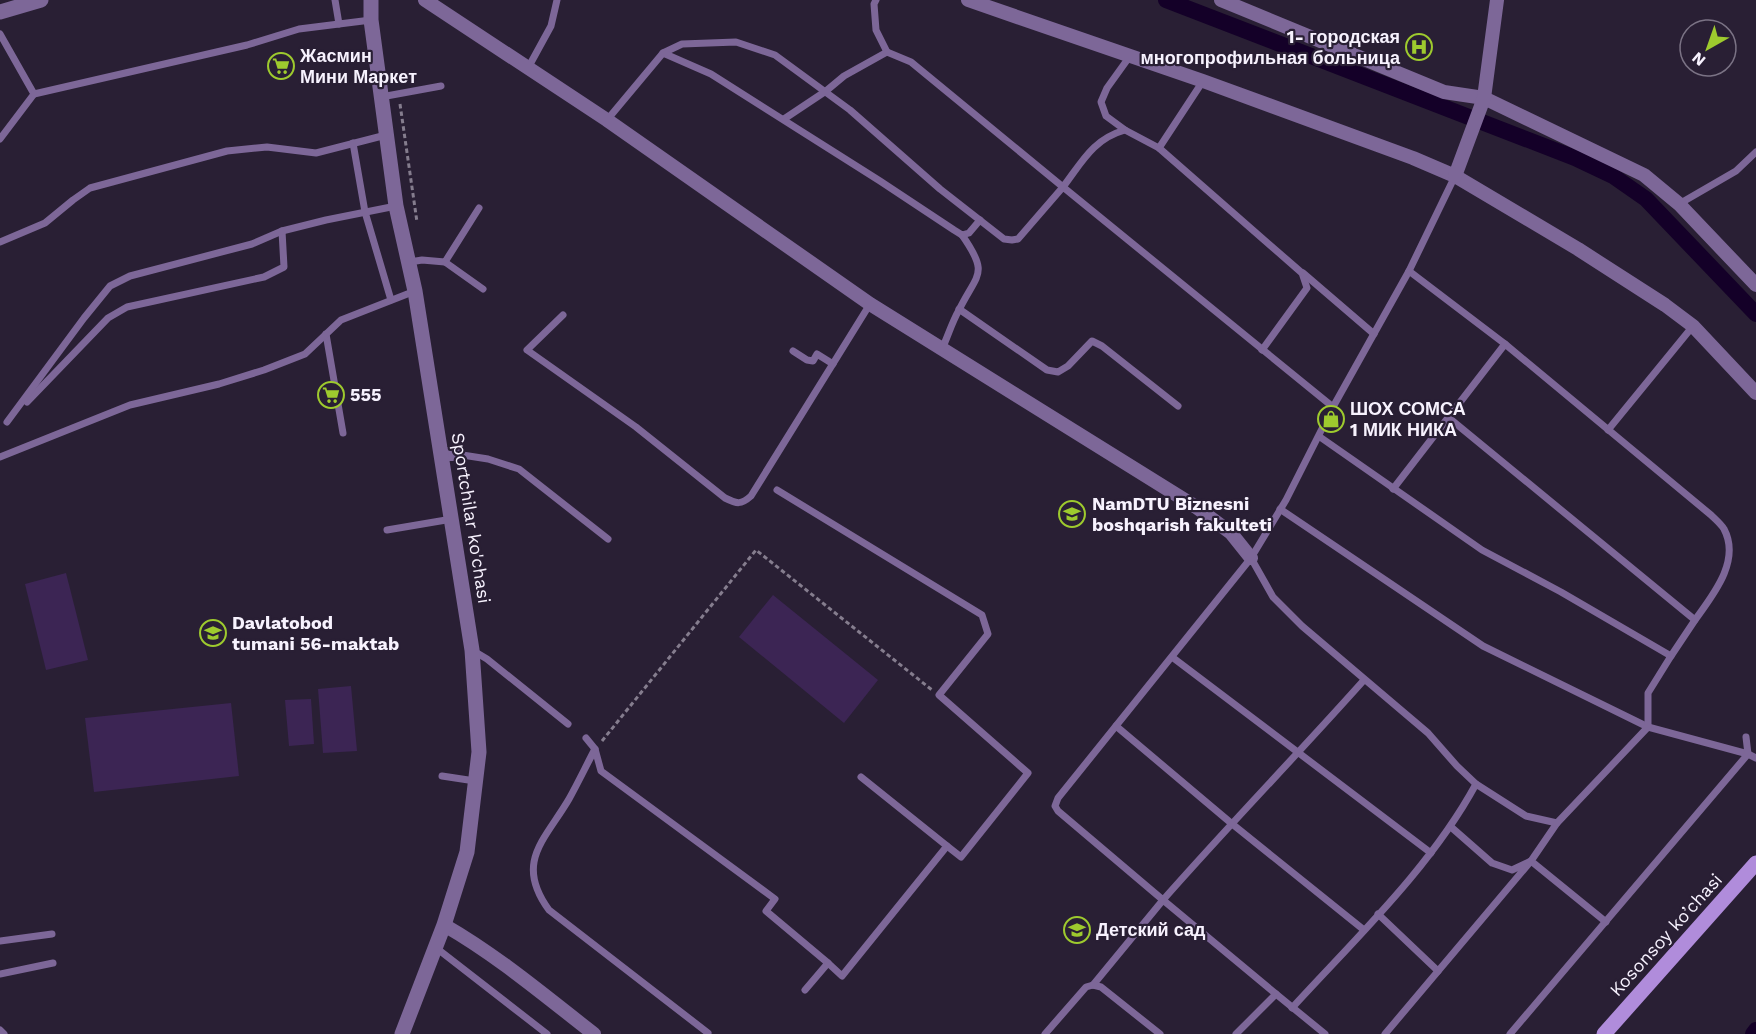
<svg xmlns="http://www.w3.org/2000/svg" width="1756" height="1034" viewBox="0 0 1756 1034" font-family="'Work Sans',sans-serif">
<rect width="100%" height="100%" fill="#291f34"/>
<g fill="#3c2554">
<polygon points="66,573 88,660 46,670 25,584"/>
<polygon points="773,595 878,680 844,723 739,637"/>
<polygon points="351,686 357,751 323,753 318,689"/>
<polygon points="311,699 314,744 289,746 285,700"/>
<polygon points="231,703 239,776 94,792 85,718"/>
</g>
<g fill="none" stroke-linecap="round" stroke-linejoin="round">
<g stroke="#140028" stroke-width="16">
<polyline points="1166,0 1575,158 1613,176 1646,199 1756,314"/>
<polyline points="1753,1034 1756,1030"/>
</g>
<g stroke="#857d8e" stroke-width="3" stroke-dasharray="4.5 3" stroke-linecap="butt">
<polyline points="400,104 417,222"/>
<polyline points="602,741 756,550 932,690"/>
</g>
<g stroke="#7d6798" stroke-width="7">
<polyline points="335,0 339,24"/>
<polyline points="876,0 874,4 876,30 887,52"/>
<polyline points="0,34 34,94 0,139"/>
<polyline points="663,53 682,44 736,42 775,55 850,110 940,189 1004,239 1012,240 1018,239 1063,187 1333,407"/>
<polyline points="528,68 551,26 557,0"/>
<polyline points="34,94 247,45 299,29 371,20"/>
<polyline points="381,97 441,86"/>
<path d="M784,119L826,91L844,76L887,52L911,62L1063,187C1082,162 1093,139 1125,130L1159,148L1302,273L1307,288L1262,350"/>
<polyline points="607,120 663,53 711,74 880,181 954,230 962,235 969,233 980,220"/>
<polyline points="1125,130 1106,116 1101,102 1107,88 1130,56"/>
<polyline points="353,143 365,212 391,300"/>
<polyline points="1159,148 1203,81"/>
<polyline points="1679,204 1736,171 1756,152"/>
<polyline points="0,242 45,223 73,200 90,188 227,151 267,147 316,153 386,135"/>
<polyline points="410,262 422,260 445,262 479,208"/>
<polyline points="445,262 483,289"/>
<polyline points="1409,271 1505,344"/>
<polyline points="1303,273 1374,334"/>
<polyline points="959,309 1047,370 1058,372 1068,366 1092,341 1102,346 1178,406"/>
<path d="M563,315L527,350L636,427L725,498C737,504 741,505 751,496L870,304"/>
<polyline points="326,334 343,433"/>
<path d="M942,349C948,336 952,322 959,310C977,273 990,275 962,235"/>
<polyline points="793,351 807,360 813,361 817,354 833,364"/>
<polyline points="27,402 108,318 127,307 264,277 284,267 282,231"/>
<polyline points="1449,418 1695,620 1671,656"/>
<polyline points="7,422 84,318 110,286 130,276 252,244 282,231 326,220 396,206"/>
<polyline points="1608,430 1693,326"/>
<polyline points="456,454 488,459 519,469 608,539"/>
<polyline points="0,457 130,405 219,384 264,370 305,354 341,320 415,291"/>
<path d="M1393,489L1505,344L1711,515C1715,519 1721,524 1724,529C1741,561 1713,595 1695,620"/>
<polyline points="777,490 982,615 988,634 939,695 1028,773 961,857 947,846"/>
<polyline points="1280,509 1483,646 1648,727 1748,754 1756,758"/>
<polyline points="387,530 452,519"/>
<polyline points="1251,558 1273,597 1302,626 1428,733 1457,766 1476,784"/>
<polyline points="472,650 487,659 568,724"/>
<polyline points="1172,657 1431,853"/>
<path d="M1364,680C1298,754 1229,825 1163,900L1058,811L1055,806L1058,798L1251,558L1286,500L1333,407L1409,271L1455,176"/>
<polyline points="1116,726 1231,823 1364,930"/>
<polyline points="586,738 595,749 601,771 775,899 766,911 828,963 805,990"/>
<path d="M595,749C586,766 578,783 569,799C545,840 514,862 549,910L708,1033"/>
<polyline points="442,776 475,781"/>
<polyline points="1557,823 1531,861 1606,922"/>
<polyline points="1378,914 1438,971"/>
<polyline points="0,941 52,934"/>
<polyline points="435,947 547,1034"/>
<polyline points="828,963 842,976 947,846 861,777"/>
<polyline points="0,974 53,963"/>
<polyline points="1093,985 1163,900 1276,994"/>
<path d="M1292,1008C1356,938 1431,867 1476,784L1526,816L1557,823L1648,727V693L1671,656L1561,592L1482,550L1320,437"/>
<polyline points="0,1030 4,1034"/>
<polyline points="1045,1034 1086,987 1093,985 1101,987 1160,1034"/>
<polyline points="1236,1034 1276,994 1325,1034"/>
<polyline points="1385,1034 1531,861 1512,870 1492,863 1451,827"/>
<polyline points="1510,1034 1748,754 1746,737"/>
</g>
<g stroke="#7d6798" stroke-width="14">
<polyline points="425,0 607,120 870,304 1196,507 1231,533 1251,558"/>
<polyline points="968,0 1203,81 1413,158 1455,176 1578,249 1665,305 1693,326 1756,393"/>
<polyline points="1221,0 1444,92 1484,98 1644,175 1679,204 1756,285"/>
<polyline points="1455,176 1484,98 1497,0"/>
<polyline points="442,454 456,454"/>
<path d="M444,925C498,956 545,996 594,1034"/>
</g>
<g stroke="#7d6798" stroke-width="15">
<polyline points="371,0 371,20 396,206 415,291 472,650 479,752 467,852 444,925 402,1034"/>
<polyline points="0,12 41,0"/>
</g>
<polyline stroke="#b08cdb" stroke-width="15" points="1604,1034 1756,863"/>
</g>
<defs>
<symbol id="hospital-ring" viewBox="-11 -11 22 22"><circle r="9.5" fill="#291f34" stroke="#9eca2e" stroke-width="1.5"/><path d="M-5-5h3v3.5h4V-5h3V5h-3V1.5h-4V5h-3Z" fill="#9eca2e"/></symbol>
<symbol id="supermarket-ring" viewBox="-11 -11 22 22"><circle r="9.5" fill="#291f34" stroke="#9eca2e" stroke-width="1.5"/><path d="M-6-5.5h2.5l.6 2H6L4.5 2H-2.5L-4.4-4H-6ZM-1.5 3.2a1.3 1.3 0 1 0 .1 0ZM3 3.2a1.3 1.3 0 1 0 .1 0Z" fill="#9eca2e"/></symbol>
<symbol id="shop-ring" viewBox="-11 -11 22 22"><circle r="9.5" fill="#291f34" stroke="#9eca2e" stroke-width="1.5"/><path d="M-5-2.5h2.3a2.7 3.5 0 0 1 5.4 0H5L5.5 6h-11ZM-1.5-2.5h3a1.5 2.3 0 0 0-3 0Z" fill="#9eca2e"/></symbol>
<symbol id="university-ring" viewBox="-11 -11 22 22"><circle r="9.5" fill="#291f34" stroke="#9eca2e" stroke-width="1.5"/><path d="M0-5L7-2L0 1L-7-2ZM-4 1L0 2.5L4 1V4Q0 6-4 4Z" fill="#9eca2e"/></symbol>
<symbol id="school-ring" viewBox="-11 -11 22 22"><circle r="9.5" fill="#291f34" stroke="#9eca2e" stroke-width="1.5"/><path d="M0-5L7-2L0 1L-7-2ZM-4 1L0 2.5L4 1V4Q0 6-4 4Z" fill="#9eca2e"/></symbol>
</defs>
<g fill-rule="evenodd">
<use href="#hospital-ring" x="1404" y="32" width="30" height="30"/>
<use href="#supermarket-ring" x="266" y="51" width="30" height="30"/>
<use href="#supermarket-ring" x="316" y="380" width="30" height="30"/>
<use href="#shop-ring" x="1316" y="404" width="30" height="30"/>
<use href="#university-ring" x="1057" y="499" width="30" height="30"/>
<use href="#school-ring" x="198" y="618" width="30" height="30"/>
<use href="#school-ring" x="1062" y="915" width="30" height="30"/>
</g>
<g text-anchor="middle" stroke-width="4.5" stroke-linejoin="round" paint-order="stroke">
<g font-size="18" font-weight="bold" fill="#f7f2fe" stroke="#291f34" text-anchor="start">
<text x="1400" y="43" text-anchor="end">1- городская<tspan x="1400" dy="21">многопрофильная больница</tspan></text>
<text x="300" y="62">Жасмин<tspan x="300" dy="21">Мини Маркет</tspan></text>
<text x="350" y="401">555</text>
<text x="1350" y="415">ШОХ СОМСА<tspan x="1350" dy="21">1 МИК НИКА</tspan></text>
<text x="1092" y="510">NamDTU Biznesni<tspan x="1092" dy="21">boshqarish fakulteti</tspan></text>
<text x="232" y="629">Davlatobod<tspan x="232" dy="21">tumani 56-maktab</tspan></text>
<text x="1096" y="936">Детский сад</text>
</g>
<g font-size="18" fill="#f7f2fe" stroke="#291f34">
<text transform="translate(471 518) rotate(81)" y="6">Sportchilar ko'chasi</text>
<text transform="translate(1666 935) rotate(-48)" y="6">Kosonsoy ko’chasi</text>
</g>
</g>
<g transform="translate(1708 48) rotate(220)"><circle r="28" fill="#291f34" stroke="#7b7385" stroke-width="1.5"/>
<path d="M0-4.5L10 22L0 15L-10 22Z" fill="#9eca2e"/>
<text y="-9" font-size="16" font-weight="bold" text-anchor="middle" fill="#f7f2fe">N</text>
</g>
</svg>
